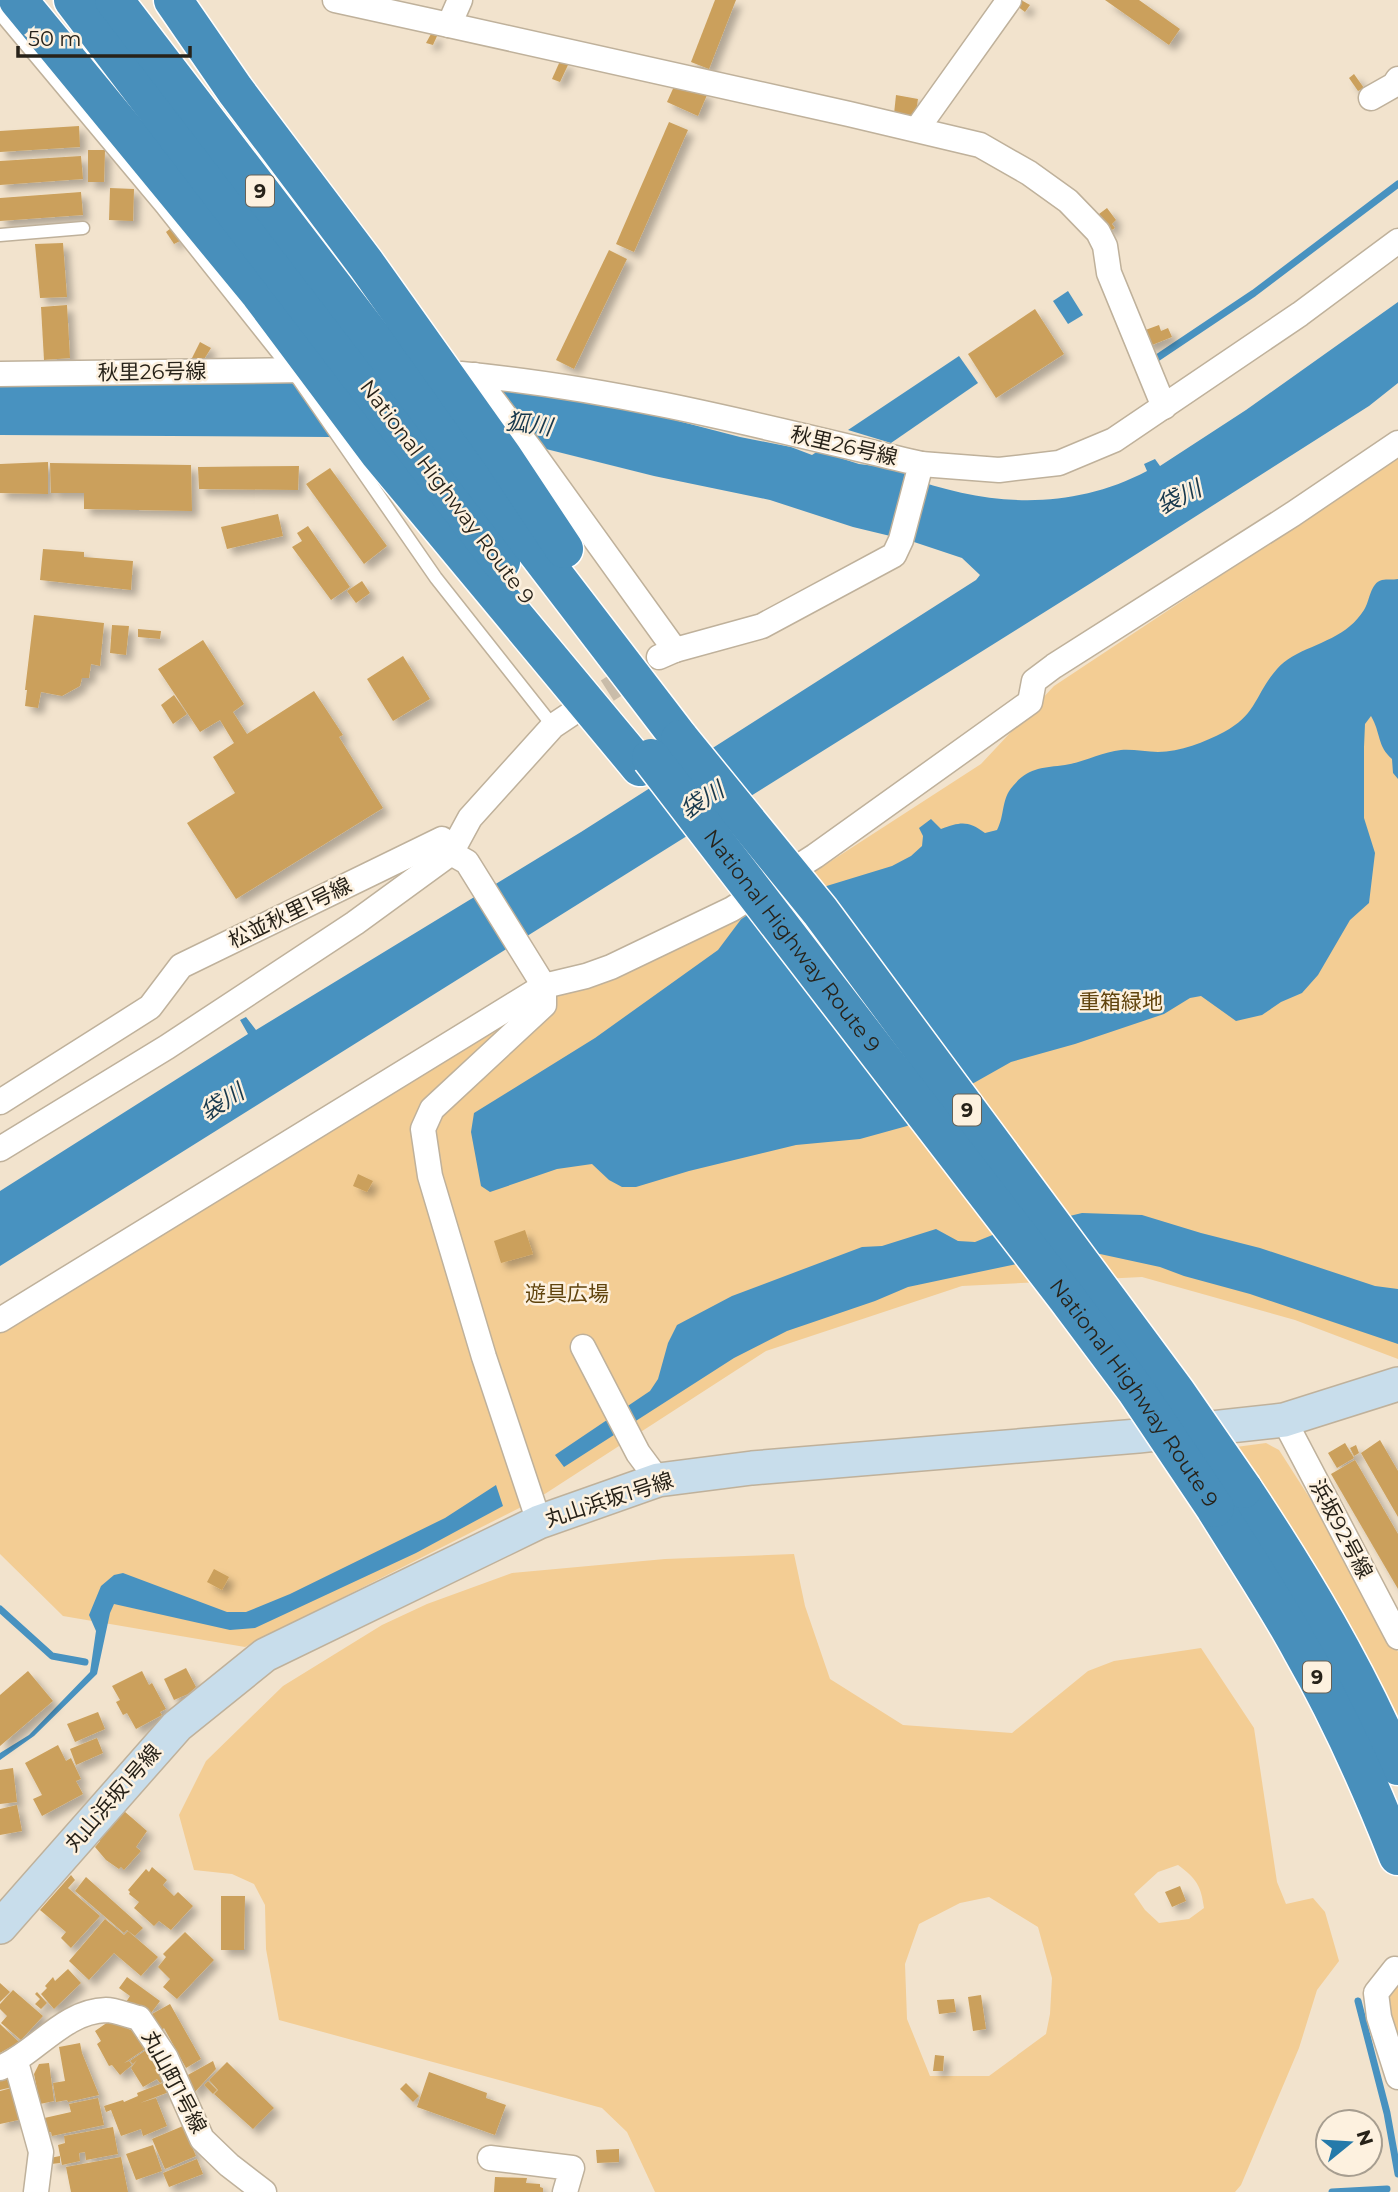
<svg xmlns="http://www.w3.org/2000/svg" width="1398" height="2192" viewBox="0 0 1398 2192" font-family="Montserrat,'Noto Sans JP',sans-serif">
<defs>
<filter id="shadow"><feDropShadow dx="6" dy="6" stdDeviation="3.5" flood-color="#0004"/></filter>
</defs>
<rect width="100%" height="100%" fill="#f2e3cd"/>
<g fill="#f3cd94" fill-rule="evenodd">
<polygon points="1398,458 1398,1359 1295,1320 1142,1277 962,1286 766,1351 537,1499 245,1647 63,1616 0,1554 0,1329 530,1000 704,936 828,863 981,764 1054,686"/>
<polygon points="1266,1443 1279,1450 1343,1550 1398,1652 1398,1727 1236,1447"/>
<path d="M794,1554L805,1606L830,1679L903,1725L1012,1733L1088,1671L1114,1661L1201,1648L1254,1728L1277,1882L1286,1904L1313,1898L1325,1912L1339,1961L1317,1990L1299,2048L1241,2185L1235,2192H655L627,2132L602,2108L279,2020L266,1949L265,1905L254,1884L232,1874L194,1870L179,1815L206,1761L283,1686L382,1625L427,1604L512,1573L665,1559ZM1178,1865C1197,1879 1201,1886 1204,1908L1189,1919L1159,1923L1145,1910L1134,1894L1158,1872ZM989,1897L1038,1927L1052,1978L1050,2014L1046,2034L989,2076H930L907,2019L905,1964L919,1924L960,1903Z"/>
<polygon points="1398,1980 1398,2053 1387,1997"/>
</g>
<g fill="#4892c0">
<polygon points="1068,291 1083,315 1068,324 1053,301"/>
<path d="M1398,302V383L1369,406L1091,583L0,1266V1191L248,1034L240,1020L246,1017L256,1030L581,832L976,580L980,575L962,558L911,541L853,527L770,500L654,476L542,448L345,441L329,437L0,435V384L231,380L499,386L659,416L740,437L791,447L812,455L818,451L859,464L907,470L905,476C985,506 1069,512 1147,471L1144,464L1155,459L1160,466L1246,410Z"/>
<polygon points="959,356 978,383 891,443 848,430"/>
<path d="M1398,579V779L1393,773L1392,759C1377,746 1381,733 1371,716L1365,724L1364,747V818L1375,853L1369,903L1350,920L1318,975L1302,993L1281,1002L1262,1015L1236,1021L1201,996L1190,998L1164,1014L1075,1044L1011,1062L972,1084L907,1126L860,1139L796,1145L689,1171L636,1187H622L609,1180L592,1164L557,1169L490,1192L481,1186L471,1132L474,1113L595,1038L718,950L748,910L892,866L911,856L922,846L923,836L919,828L931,819L941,829C960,822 968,820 985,833L997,830C1005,815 1001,799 1013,786C1028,767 1043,768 1065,765C1084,762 1102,752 1121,750C1133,749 1146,752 1158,752C1180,752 1205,742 1224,732C1257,715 1255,694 1277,669C1294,649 1328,645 1350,626C1355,622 1360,616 1364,610C1370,601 1370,583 1382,580C1387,579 1393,580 1398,579Z"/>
<polygon points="1082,1213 1142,1215 1201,1233 1260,1248 1375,1286 1398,1289 1398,1344 1250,1294 1184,1276 1160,1267 1100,1254 1021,1263 908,1287 875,1301 787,1331 734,1358 564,1467 555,1455 650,1391 658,1379 668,1343 677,1325 732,1296 862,1247 882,1246 936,1229 958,1241 975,1242 995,1234"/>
<polygon points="496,1485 503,1506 416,1553 255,1628 230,1630 114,1604 110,1613 97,1674 34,1736 0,1760 0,1753 29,1735 90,1672 96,1631 89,1615 101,1586 114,1575 123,1573 227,1612 246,1612 290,1594 445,1518"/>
</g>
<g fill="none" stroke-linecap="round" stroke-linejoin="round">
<g stroke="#4892c0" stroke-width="7">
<polyline points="1154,360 1254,293 1398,184"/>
<polyline points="0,1609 52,1656 85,1662"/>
<polyline points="1358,2001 1387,2113 1398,2174"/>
<polyline points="1332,2192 1387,2189"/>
</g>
</g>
<g fill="#cba05b" filter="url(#shadow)">
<polygon points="715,0 736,0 709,69 691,62"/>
<polygon points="1021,0 1030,5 1025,12 1017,6"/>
<polygon points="1105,0 1139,0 1180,29 1169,45"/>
<polygon points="431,34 437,36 433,45 426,43"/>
<polygon points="560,61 568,65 560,82 552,79"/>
<polygon points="1354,74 1364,88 1358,91 1349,78"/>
<polygon points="676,82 707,95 698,116 667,102"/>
<polygon points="896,95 918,99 915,118 894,114"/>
<polygon points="669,122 688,130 634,252 616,244"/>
<polygon points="79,126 80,147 0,152 0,131"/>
<polygon points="88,150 105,150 104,182 88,182"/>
<polygon points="81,156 83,179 0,185 0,161"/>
<polygon points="110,188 134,189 133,221 109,220"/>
<polygon points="81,192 83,215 0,221 0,198"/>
<polygon points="1107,208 1116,220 1112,224 1115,228 1110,231 1095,217"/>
<polygon points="171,228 180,241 174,244 166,232"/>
<polygon points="63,243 67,297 40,298 35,244"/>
<polygon points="609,250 627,259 574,369 556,360"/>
<polygon points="67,305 70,358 44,360 41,307"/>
<polygon points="1035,309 1064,354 996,398 968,354"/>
<polygon points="1159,325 1161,331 1168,328 1172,337 1147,347 1140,332"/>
<polygon points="200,342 211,348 203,361 191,360"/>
<polygon points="48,462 48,494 0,493 0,464"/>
<polygon points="50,463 191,465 192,511 84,509 84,493 51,493"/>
<polygon points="299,466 298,490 199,489 198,467"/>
<polygon points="330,468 387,546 364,564 306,484"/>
<polygon points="278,514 283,536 227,549 221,527"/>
<polygon points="308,526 350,587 331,600 292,547 302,541 297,533"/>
<polygon points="43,549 84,552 84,557 133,561 131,590 40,580"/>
<polygon points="362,581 370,593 356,603 347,591"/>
<polygon points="34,615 104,623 100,666 91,664 89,678 82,678 80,686 62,696 41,692 38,708 25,706 27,690 25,690"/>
<polygon points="112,625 129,626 126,655 110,653"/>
<polygon points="138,629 161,631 160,639 138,637"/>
<polygon points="203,640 244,704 233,712 247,734 314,691 343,735 339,737 383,808 236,899 187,823 235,793 213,757 234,743 220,720 200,732 158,669"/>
<polygon points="403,656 430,699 393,721 367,679"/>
<polygon points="174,695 187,714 173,724 161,705"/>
<polygon points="358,1174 373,1181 367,1192 353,1186"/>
<polygon points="525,1230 533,1254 501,1263 494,1241"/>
<polygon points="1380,1440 1398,1471 1398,1517 1361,1453"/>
<polygon points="1345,1443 1354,1458 1337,1468 1328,1453"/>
<polygon points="1356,1445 1359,1453 1354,1456 1350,1448"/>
<polygon points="1355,1460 1398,1534 1398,1589 1331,1474"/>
<polygon points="214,1569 229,1577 222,1590 207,1582"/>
<polygon points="186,1668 196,1687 188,1694 174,1700 164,1679"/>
<polygon points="28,1671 53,1701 0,1746 0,1695"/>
<polygon points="142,1671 149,1685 152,1683 166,1709 160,1712 162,1715 136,1729 127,1713 123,1715 116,1702 120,1700 112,1686"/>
<polygon points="98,1712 105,1729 75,1742 67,1724"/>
<polygon points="97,1738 103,1753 76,1765 70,1749"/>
<polygon points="58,1745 66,1761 71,1758 81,1779 76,1781 83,1794 42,1816 33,1799 42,1795 25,1763"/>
<polygon points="13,1768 17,1802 0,1804 0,1770"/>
<polygon points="17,1805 22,1831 0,1835 0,1809"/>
<polygon points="124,1811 147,1831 136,1847 141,1851 124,1870 121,1867 119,1869 106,1860 95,1847 100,1841 98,1840"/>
<polygon points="152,1867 167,1880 163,1885 174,1896 178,1892 193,1906 171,1930 159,1921 154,1926 134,1908 139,1902 129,1894 130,1892 128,1890 146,1869 149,1872"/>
<polygon points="71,1875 75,1880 68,1888 100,1916 71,1948 61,1938 66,1932 40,1910"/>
<polygon points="86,1877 143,1928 135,1936 127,1930 124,1933 75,1891"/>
<polygon points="1180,1886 1186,1901 1172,1907 1165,1892"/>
<polygon points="221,1896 245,1896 244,1950 221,1950"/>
<polygon points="105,1919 124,1935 128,1931 158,1957 141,1976 114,1953 89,1980 69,1961"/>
<polygon points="185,1932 214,1960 177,1999 163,1987 170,1979 158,1967 166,1957 163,1954"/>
<polygon points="68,1969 81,1983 54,2009 41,1994 47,1988 45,1986 53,1977 55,1981"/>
<polygon points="127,1977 160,2001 151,2013 144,2008 126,2002 130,1996 119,1988"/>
<polygon points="0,1983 10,1992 0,2002"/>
<polygon points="13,1990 43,2016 21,2040 1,2023 7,2016 0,2009 0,2004"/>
<polygon points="37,1992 47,2003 41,2009 35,2004 40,1999 35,1994"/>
<polygon points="981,1995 986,2029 973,2031 968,1997"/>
<polygon points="954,1999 956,2012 939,2014 937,2000"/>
<polygon points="170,2004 201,2059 186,2068 164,2028 162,2030 152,2014"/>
<polygon points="108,2022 120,2024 136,2033 148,2047 124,2063 129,2061 132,2065 120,2075 112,2065 109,2066 97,2044 101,2041 95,2031"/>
<polygon points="0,2024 19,2042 0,2053"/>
<polygon points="80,2043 82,2053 99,2095 68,2102 67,2100 56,2102 53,2083 65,2081 59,2047"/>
<polygon points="149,2048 166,2080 160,2083 157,2079 143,2087 131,2068 137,2060 133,2064 130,2061"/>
<polygon points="935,2055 944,2056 943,2071 933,2071"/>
<polygon points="213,2061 216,2069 193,2094 186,2076"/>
<polygon points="227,2062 274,2108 253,2129 214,2094 218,2090 209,2080"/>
<polygon points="49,2063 54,2101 40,2104 34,2074 39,2064"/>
<polygon points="429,2072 487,2093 486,2098 506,2105 495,2135 417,2107"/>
<polygon points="8,2078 16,2086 0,2090 0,2081"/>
<polygon points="208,2081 217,2090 213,2094 204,2085"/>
<polygon points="165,2082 169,2092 140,2103 156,2098 167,2126 143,2136 141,2129 121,2136 111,2110 106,2112 104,2106 123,2100 124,2102 138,2096 137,2093"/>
<polygon points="406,2083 419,2096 413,2102 400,2089"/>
<polygon points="16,2087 23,2119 0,2124 0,2091"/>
<polygon points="98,2098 104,2125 52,2136 51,2132 43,2133 40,2119 71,2112 69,2104"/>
<polygon points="183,2126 196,2156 165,2169 152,2139"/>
<polygon points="113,2127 118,2154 86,2160 85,2152 79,2153 80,2161 62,2165 58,2145 65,2143 64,2136"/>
<polygon points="153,2145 162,2171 136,2180 126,2154"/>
<polygon points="619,2149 619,2162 597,2163 596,2150"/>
<polygon points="60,2156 60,2163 51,2164 50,2158"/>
<polygon points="121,2157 128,2192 71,2192 66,2167"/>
<polygon points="197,2159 203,2174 169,2187 163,2173"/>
<polygon points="495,2177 527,2178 526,2183 540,2184 540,2187 543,2188 543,2192 494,2192"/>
</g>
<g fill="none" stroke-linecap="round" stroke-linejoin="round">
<polyline stroke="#c9bca9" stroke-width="24" stroke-dasharray="24 12" stroke-linecap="butt" points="577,710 644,667"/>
<defs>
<g id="lane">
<polyline points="0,14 163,209 299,380 436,578 553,726"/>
<polyline points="0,235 83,228"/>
</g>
<g id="street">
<polyline points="335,0 449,25 460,0"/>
<polyline points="449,25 849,114 980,145 1029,173 1068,201 1098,232 1105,246 1109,273 1164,407"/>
<polyline points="1371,98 1394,85 1398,79"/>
<polyline points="917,129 1009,0"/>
<polyline points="0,374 304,370"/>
<path d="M461,374C617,388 769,428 921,464L901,540L894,555L762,626L675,650L659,657"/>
<polyline points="474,375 531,450 675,650"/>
<polyline points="921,464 999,470 1059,463 1114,440 1300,314 1398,241"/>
<polyline points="0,1102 150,1007 181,966 442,839 451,853 467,862 544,986 544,1005 432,1109 423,1129 430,1176 484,1357 539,1522"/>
<polyline points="0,1149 167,1047 355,923 451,853 470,818 553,726 571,714"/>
<polyline points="0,1320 544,986 586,976 611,967 732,909 815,856 1030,702 1034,681 1054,666 1293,514 1398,443"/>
<polyline points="583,1347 638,1453 658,1480"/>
<polyline points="1284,1420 1398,1637"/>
<polyline points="1395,1969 1376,1993 1379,2017 1398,2077"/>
<polyline points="16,2062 41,2152 36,2192"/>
<path d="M0,2068C36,2053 64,2011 106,2010C116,2010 129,2016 139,2018L166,2058L202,2139L229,2165L264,2192"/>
<polyline points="490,2158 572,2168 565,2192"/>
</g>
<polyline id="secondary" points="0,1927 177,1726 265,1655 539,1522 658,1480 752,1468 1138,1436 1284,1420 1398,1384"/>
<g id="highway">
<polyline points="18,0 260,294 379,453 640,767"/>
<polyline points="73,0 501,562"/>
<polyline points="114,0 680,739"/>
<polyline points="173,0 235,90 366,264 503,457 564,549"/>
<path d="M1243,1489C1302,1578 1356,1668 1398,1766"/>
<path d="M1215,1508C1244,1555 1275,1601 1301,1649C1339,1715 1370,1785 1398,1856"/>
</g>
</defs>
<use href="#lane" stroke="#bfb19b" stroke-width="15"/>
<use href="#street" stroke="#bfb19b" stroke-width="27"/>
<use href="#secondary" stroke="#bfb19b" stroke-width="36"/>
<use href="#highway" stroke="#fff" stroke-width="41"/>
<use href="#lane" stroke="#fff" stroke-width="12"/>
<use href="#street" stroke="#fff" stroke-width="24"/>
<use href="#secondary" stroke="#c8ddeb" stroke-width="33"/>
<use href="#highway" stroke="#488fbb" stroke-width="38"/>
<defs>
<g id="highway-bridge">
<polyline points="680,739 820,911 1176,1392 1243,1489"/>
<path id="s1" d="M651,758L1066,1297L1135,1389L1215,1508"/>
</g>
</defs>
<use href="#highway-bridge" stroke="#fff" stroke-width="41" stroke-linecap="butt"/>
<use href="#highway-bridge" stroke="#488fbb" stroke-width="38"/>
</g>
<g text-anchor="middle" stroke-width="5" stroke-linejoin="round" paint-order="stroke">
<g fill="#fdf1df" stroke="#676054" stroke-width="2">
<rect x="246" y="175.5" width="28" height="31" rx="5"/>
<rect x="953" y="1094.5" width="28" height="31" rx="5"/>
<rect x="1303" y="1661.5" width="28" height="31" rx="5"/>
</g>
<g font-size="19" font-weight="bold" fill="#272219">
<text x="260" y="198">9</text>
<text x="967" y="1117">9</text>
<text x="1317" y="1684">9</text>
</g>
<g font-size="21" fill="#272219" stroke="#fdf1df">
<text transform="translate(152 372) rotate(-1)" y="7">秋里26号線</text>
<text transform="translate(844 446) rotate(13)" y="7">秋里26号線</text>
<text transform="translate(447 492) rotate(53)" y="7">National Highway Route 9</text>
<text transform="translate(290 913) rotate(-26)" y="7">松並秋里1号線</text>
<text dy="7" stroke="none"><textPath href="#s1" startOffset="231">National Highway Route 9</textPath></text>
<text dy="7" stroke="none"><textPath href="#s1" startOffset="798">National Highway Route 9</textPath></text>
<text transform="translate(609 1500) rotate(-18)" y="7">丸山浜坂1号線</text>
<text transform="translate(1341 1529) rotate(62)" y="7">浜坂92号線</text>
<text transform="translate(113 1798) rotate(-49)" y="7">丸山浜坂1号線</text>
<text transform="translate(174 2082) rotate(62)" y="7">丸山町1号線</text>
</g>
<g font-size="21" fill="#61440d" stroke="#fdf1df">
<text x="1121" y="1009">重箱緑地</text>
<text x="567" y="1301">遊具広場</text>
</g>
<g font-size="23" font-style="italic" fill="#18394d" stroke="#fdf1df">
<text transform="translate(529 424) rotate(8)" y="8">狐川</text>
<text transform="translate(1179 497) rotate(-26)" y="8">袋川</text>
<text transform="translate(702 800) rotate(-32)" y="8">袋川</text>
<text transform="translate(222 1102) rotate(-32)" y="8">袋川</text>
</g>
</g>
<g transform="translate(1349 2143) rotate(72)"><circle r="33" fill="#fdf1df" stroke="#a79e90" stroke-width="2"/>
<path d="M0-5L12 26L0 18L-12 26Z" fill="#257aaa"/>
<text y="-10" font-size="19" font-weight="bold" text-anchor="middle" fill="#272219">N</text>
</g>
<path d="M18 46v10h172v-10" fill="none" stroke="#272219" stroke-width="3.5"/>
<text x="28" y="46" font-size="21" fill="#272219" stroke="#fdf1df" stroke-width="5" paint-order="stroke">50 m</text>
</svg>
